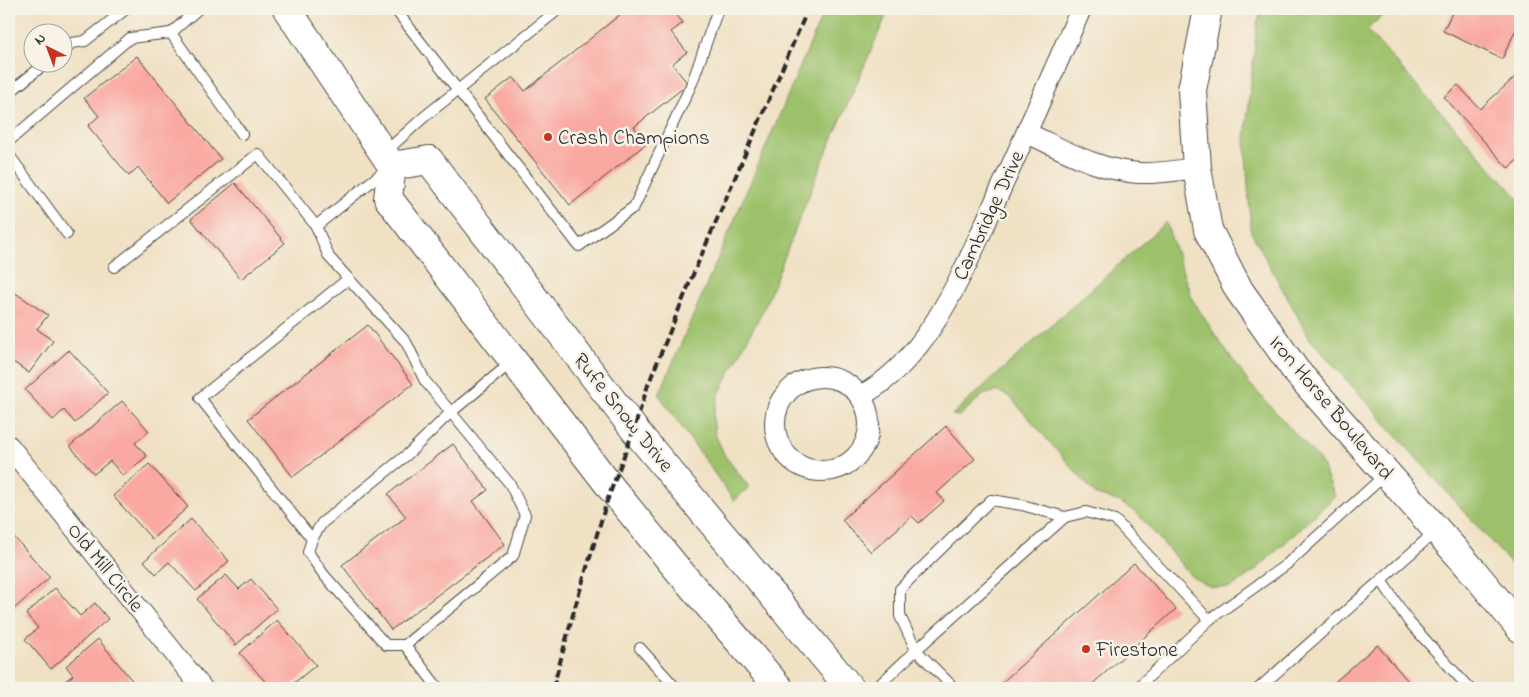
<svg xmlns="http://www.w3.org/2000/svg" width="1529" height="697" viewBox="0 0 1529 697" font-family="'Indie Flower',sans-serif">
<rect width="100%" height="100%" fill="#f7f3e8"/>
<filter id="ink" filterUnits="userSpaceOnUse"><feTurbulence type="fractalNoise" baseFrequency=".02" numOctaves="2"/><feDisplacementMap in="SourceGraphic" scale="10" xChannelSelector="R" yChannelSelector="G"/><feConvolveMatrix kernelMatrix="1 2 1 2 8 2 1 2 1" color-interpolation-filters="sRGB"/></filter>
<filter id="wash" filterUnits="userSpaceOnUse"><feTurbulence type="fractalNoise" baseFrequency=".0096" numOctaves="4" result="noise"/><feDisplacementMap in="SourceGraphic" scale="20" xChannelSelector="R" yChannelSelector="G"/><feGaussianBlur stdDeviation="1.12" result="paint"/><feColorMatrix in="noise" values="0 0 0 0 0 0 0 0 0 0 0 0 0 0 0 0 0 1.4 0 .05"/><feComposite in="paint" operator="in"/></filter>
<g filter="url(#wash)">
<rect width="100%" height="100%" fill="#f0e1c4"/>
<g fill="#9cc16b" stroke="#64764b">
<polygon points="825,9 889,9 821,165 765,306 719,394 713,417 715,434 725,456 749,487 734,501 659,395"/>
<polygon points="1263,9 1389,9 1367,30 1520,200 1520,574 1310,339 1251,232 1245,140 1257,23"/>
<polygon points="1166,222 1192,299 1218,339 1249,383 1320,461 1335,496 1256,570 1230,588 1211,587 1192,577 1138,514 1118,501 1096,495 1010,397 996,391 983,395 959,416 952,415"/>
</g>
<g id="blocks">
<g fill="#f9a9a1">
<polygon points="627,9 672,9 683,23 671,32 687,52 672,64 688,84 634,127 647,143 570,205 485,99 513,77 525,91"/>
<polygon points="1454,9 1520,9 1520,21 1502,59 1443,31"/>
<polygon points="137,56 221,159 167,203 138,167 129,176 88,126 99,116 84,98"/>
<polygon points="1515,77 1520,83 1520,158 1508,168 1444,97 1458,85 1480,109"/>
<polygon points="235,183 285,243 241,279 191,219"/>
<polygon points="14,292 48,315 37,329 53,341 29,373 9,359 9,299"/>
<polygon points="368,325 413,384 293,477 248,419"/>
<polygon points="69,350 108,393 75,423 64,410 53,420 25,390"/>
<polygon points="122,401 149,431 135,443 147,456 123,476 110,461 94,474 70,446"/>
<polygon points="946,426 975,459 937,493 944,501 919,523 912,516 871,552 842,520"/>
<polygon points="453,444 488,490 473,501 505,544 391,630 342,565 406,517 388,494"/>
<polygon points="149,464 188,507 152,539 113,496"/>
<polygon points="191,519 229,561 196,591 169,562 156,574 144,561"/>
<polygon points="13,536 50,577 14,609 9,603 9,540"/>
<polygon points="1134,563 1176,609 1088,688 996,688"/>
<polygon points="226,575 239,589 251,579 277,609 236,645 197,599"/>
<polygon points="55,588 80,616 95,603 108,619 51,669 25,639 38,628 26,614"/>
<polygon points="277,620 316,665 288,688 271,688 240,653"/>
<polygon points="98,639 135,684 130,688 66,688 62,684 73,675 66,666"/>
<polygon points="1377,645 1414,688 1328,688"/>
</g>
</g>
</g>
<g filter="url(#ink)">
<use href="#blocks" fill-opacity="0" stroke="#494642" stroke-width="1"/>
<g fill="none" stroke-linecap="round" stroke-linejoin="round">
<defs>
<g id="lane">
<polyline points="395,9 579,246 634,207 692,83 718,9"/>
<polyline points="171,33 242,134"/>
<polyline points="62,51 72,43 85,41 126,9"/>
<polyline points="9,93 47,62"/>
<polyline points="9,141 130,38 171,33 198,9"/>
<polyline points="384,153 424,117 559,9"/>
<polyline points="9,155 67,234"/>
<polyline points="316,226 329,257 406,342 425,381 510,484 525,515 513,556 405,645 386,645 324,575 308,552 312,539 322,523 408,454 450,413 512,362"/>
<polyline points="114,267 258,154 316,226 387,169"/>
<polyline points="312,539 200,398 348,279"/>
<polyline points="1381,580 1409,622 1469,688"/>
<polyline points="405,645 438,688"/>
<polyline points="640,648 676,688"/>
<polyline points="876,688 916,650 1065,517 1086,512 1115,520 1209,620 1287,564 1386,474"/>
<polyline points="954,688 916,650 900,616 900,589 991,500 1022,505 1065,517"/>
<polyline points="1137,688 1209,620"/>
<polyline points="1259,688 1436,531"/>
</g>
<g id="street">
<path d="M1027,133C1064,150 1098,170 1139,173C1158,174 1179,170 1197,168"/>
<circle cx="822" cy="424" r="47"/>
<path d="M860,396C931,360 967,262 999,193C1027,132 1054,70 1081,9"/>
<polyline points="9,446 202,688"/>
</g>
<g id="secondary">
<polyline points="287,9 392,166 388,198 612,489 674,565 779,688"/>
<polyline points="1208,9 1192,90 1197,168 1208,230 1239,290 1296,371 1473,571 1520,628"/>
<polyline points="392,166 429,160 634,429 850,688"/>
</g>
</defs>
<use href="#lane" stroke="#494642" stroke-width="12"/>
<use href="#street" stroke="#494642" stroke-width="22"/>
<use href="#secondary" stroke="#494642" stroke-width="30"/>
<use href="#lane" stroke="#fff" stroke-width="10"/>
<use href="#street" stroke="#fff" stroke-width="20"/>
<use href="#secondary" stroke="#fff" stroke-width="28"/>
<polyline stroke="#2b2b2b" stroke-width="4" stroke-dasharray="8 4" stroke-linecap="butt" points="553,688 575,607 607,501 634,429 648,385 692,277 808,9"/>
</g>
</g>
<g fill="#c8321e" stroke="#f7f3e8" stroke-width="2">
<circle cx="548" cy="137" r="5"/>
<circle cx="1086" cy="649" r="5"/>
</g>
<g text-anchor="middle" stroke-width="5" stroke-linejoin="round" paint-order="stroke">
<g font-size="21" fill="#2b2b2b" stroke="#f7f3e8" text-anchor="start">
<text x="558" y="144">Crash Champions</text>
<text x="1096" y="656">Firestone</text>
</g>
<g font-size="21" fill="#2b2b2b" stroke="#f7f3e8">
<text transform="translate(988 215) rotate(-65)" y="7">Cambridge Drive</text>
<text transform="translate(1332 407) rotate(50)" y="7">Iron Horse Boulevard</text>
<text transform="translate(624 412) rotate(51)" y="7">Rufe Snow Drive</text>
<text transform="translate(106 567) rotate(51)" y="7">Old Mill Circle</text>
</g>
</g>
<rect width="1529" height="697" fill="none" stroke="#f7f3e8" stroke-width="30"/>
<g transform="translate(48 48) rotate(318)"><circle r="24" fill="#f7f3e8" stroke="#a5a39c"/>
<path d="M0-4L9 19L0 12L-9 19Z" fill="#c8321e"/>
<text y="-8" font-size="14" font-weight="bold" text-anchor="middle" fill="#2b2b2b">N</text>
</g>
</svg>
